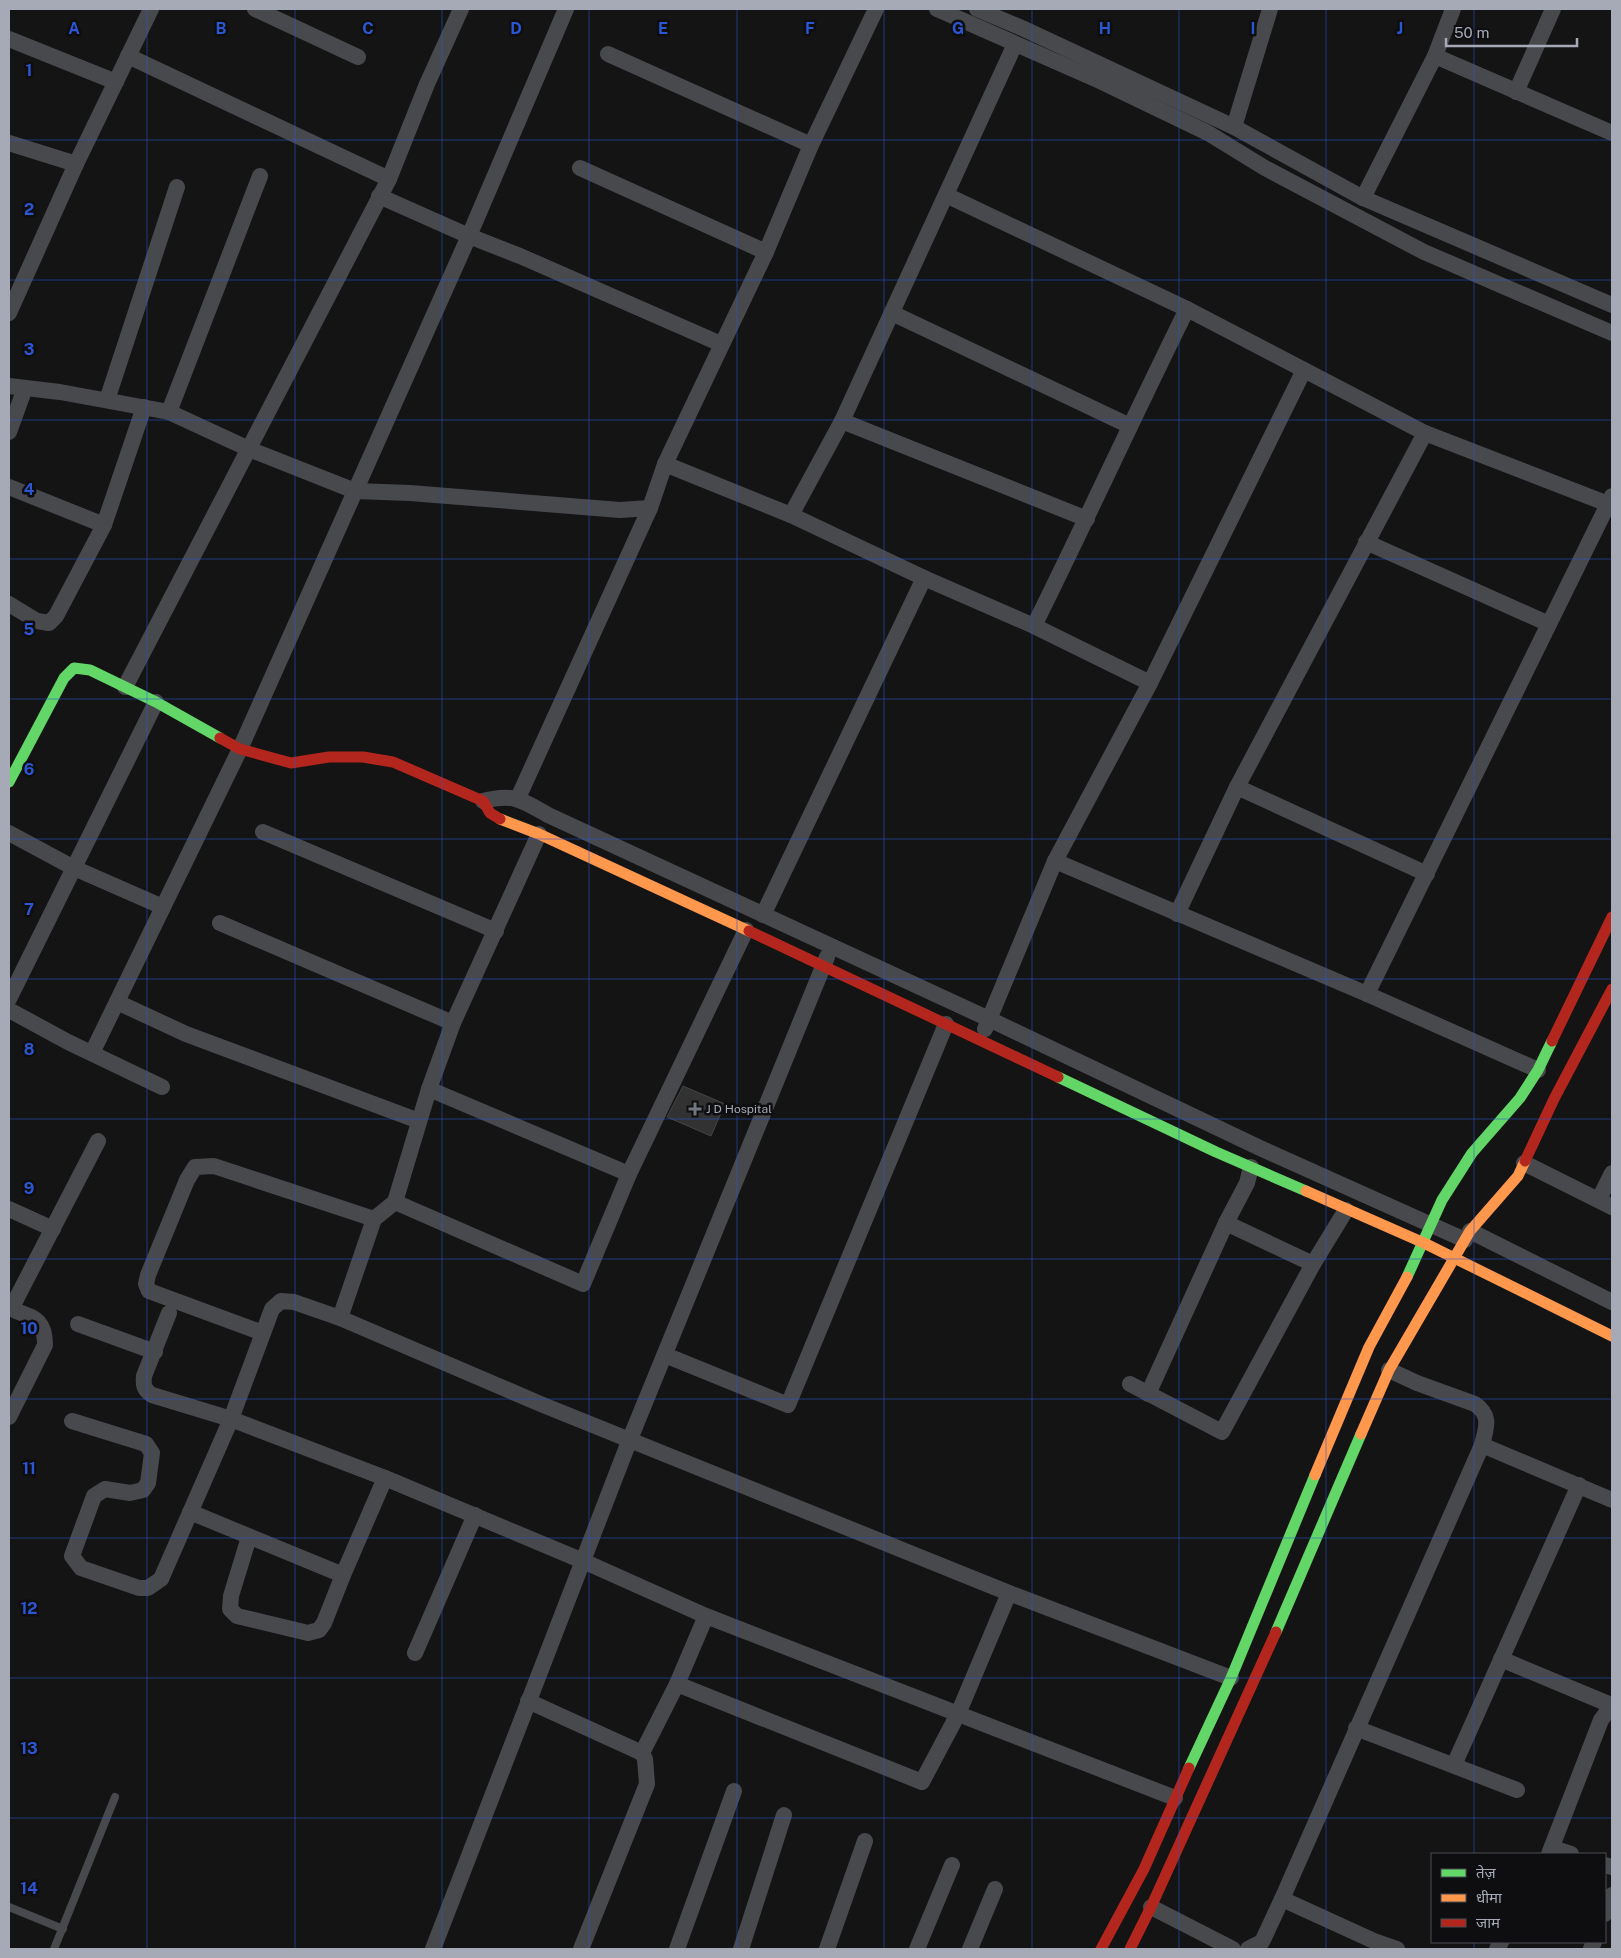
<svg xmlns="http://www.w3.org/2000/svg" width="1621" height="1958" viewBox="0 0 1621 1958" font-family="'Public Sans','Noto Sans Devanagari',sans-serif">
<rect width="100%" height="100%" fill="#141414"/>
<polygon fill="#323233" stroke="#434448" points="683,1086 725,1104 711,1136 667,1117"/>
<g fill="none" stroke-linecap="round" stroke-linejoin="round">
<g stroke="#48494d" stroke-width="8">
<polyline points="9,1907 63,1929"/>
<polyline points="54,1949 115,1797"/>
</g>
<g stroke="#48494d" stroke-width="16">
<polyline points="255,9 358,57"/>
<polyline points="937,9 1100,81 1208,133 1265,168 1424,252 1612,333"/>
<polyline points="977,9 1022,28 1234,127 1363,198 1612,305"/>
<polyline points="9,39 116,82"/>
<polyline points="608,54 811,145"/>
<polyline points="128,56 389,179"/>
<polyline points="1435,56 1612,133"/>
<polyline points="1516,92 1553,9"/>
<polyline points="1234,127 1270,9"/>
<polyline points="9,143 76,164"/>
<polyline points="580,168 766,252"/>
<polyline points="946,195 1187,309 1425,433 1608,504"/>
<polyline points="379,196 469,236 520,256 721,344"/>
<polyline points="1363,198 1435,56 1453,9"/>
<polyline points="9,313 76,164 151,9"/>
<polyline points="892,313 1130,426"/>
<polyline points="9,386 60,392 169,412 249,449 355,491 410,493 620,510 650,508"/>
<polyline points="107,400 177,187"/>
<polyline points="169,412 260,176"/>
<polyline points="842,421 1087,519"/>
<polyline points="9,432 25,388"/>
<polyline points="665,464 791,515 924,578 1034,626 1150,683"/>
<polyline points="9,487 104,525"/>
<polyline points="791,515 842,421 1015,44"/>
<polyline points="1366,542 1549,624"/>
<polyline points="9,604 37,621 49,623 56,616 104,525 144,407"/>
<path d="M1034,626C1086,521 1135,414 1187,309"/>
<polyline points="125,687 389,179 427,84 461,9"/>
<polyline points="1237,787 1427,874"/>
<polyline points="518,798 650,508 665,464 766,252 811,145 876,9"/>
<path d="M483,801C513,793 522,800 548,815L989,1019L1260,1148L1465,1240"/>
<polyline points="263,832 496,931"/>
<polyline points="9,833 74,868 163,907"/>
<polyline points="1055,861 1367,994 1538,1070"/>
<polyline points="1177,914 1237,787 1425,433"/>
<polyline points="763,915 924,578"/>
<polyline points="220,923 453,1023"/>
<polyline points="1367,994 1612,496"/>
<polyline points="9,999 156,702"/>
<polyline points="117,1002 186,1034 419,1121"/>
<polyline points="9,1010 68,1042 162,1087"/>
<polyline points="985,1029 1055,861 1150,683 1304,370"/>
<polyline points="92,1053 240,749 469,236 566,9"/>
<polyline points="429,1089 629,1174"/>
<polyline points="1524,1163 1612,1207"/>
<polyline points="1599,1199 1612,1173"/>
<polyline points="395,1202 583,1284 629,1174 746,930"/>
<polyline points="9,1209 53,1229"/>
<polyline points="1226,1223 1313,1264"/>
<polyline points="1470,1231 1612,1302"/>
<path d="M9,1308C31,1318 45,1316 45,1345L9,1417"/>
<polyline points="11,1309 98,1141"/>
<path d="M169,1313L144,1376C143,1385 144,1390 152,1395L231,1419L385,1478L583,1561L706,1616L1175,1798"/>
<polyline points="340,1318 374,1219 395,1202 429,1089 453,1023 539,834"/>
<polyline points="78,1324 155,1352"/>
<polyline points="263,1333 149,1291 146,1284 148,1275 187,1180 195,1167 214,1166 374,1219"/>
<polyline points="665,1355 788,1405 946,1024"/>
<polyline points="1130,1384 1222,1432 1313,1264 1346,1210"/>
<polyline points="1148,1394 1226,1223 1247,1183 1251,1167"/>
<polyline points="72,1421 146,1444 152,1453 148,1483 143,1490 130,1493 105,1489 94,1496 72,1556 81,1568 139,1588 148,1588 161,1579 231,1419 272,1309 281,1301 294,1302 340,1318 543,1405 1009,1593 1231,1678"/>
<polyline points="1482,1445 1612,1500"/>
<polyline points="190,1512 343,1575 385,1478"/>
<polyline points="249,1537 231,1596 230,1609 237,1616 308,1633 319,1630 324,1623 343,1575"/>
<polyline points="415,1653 475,1515"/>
<polyline points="1501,1659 1611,1705"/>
<polyline points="677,1684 922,1782 958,1714 1009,1593"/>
<polyline points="528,1701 642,1753 645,1759 647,1784 581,1949"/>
<polyline points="1356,1728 1517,1790"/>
<polyline points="642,1753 677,1684 706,1616"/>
<polyline points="1454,1765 1579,1485"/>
<polyline points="1552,1848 1571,1854"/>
<polyline points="1549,1854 1601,1720 1612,1705"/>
<polyline points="1605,1865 1612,1867"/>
<polyline points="1282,1899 1374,1941 1397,1949"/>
<polyline points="1151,1907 1233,1949"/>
<polyline points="1605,1914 1612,1895"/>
<polyline points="433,1949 630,1439 827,957"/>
<polyline points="677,1949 734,1791"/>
<polyline points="741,1949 784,1815"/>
<polyline points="827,1949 865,1841"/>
<polyline points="917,1949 952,1865"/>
<polyline points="970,1949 995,1889"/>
<path d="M1248,1949L1262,1942L1282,1899L1482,1445C1486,1428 1492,1416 1475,1404L1417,1383L1389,1370"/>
<polyline points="1497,1949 1501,1942"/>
<polyline points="1591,1949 1594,1942"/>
</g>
<g stroke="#63d668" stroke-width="11">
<polyline points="9,782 64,678 74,668 90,670 156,702 220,738"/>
<polyline points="1058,1077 1216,1152 1306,1191"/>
<polyline points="1407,1277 1442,1200 1472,1153 1520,1098 1538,1070 1552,1041"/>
<polyline points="1276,1632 1361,1434"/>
<polyline points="1189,1768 1231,1678 1315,1475"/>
</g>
<g stroke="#ff974d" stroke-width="11">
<polyline points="500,819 539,834 749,931"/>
<polyline points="1306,1191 1424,1243 1612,1336"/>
<polyline points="1361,1434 1389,1370 1470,1231 1518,1176 1525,1161"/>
<polyline points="1315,1475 1369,1347 1407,1277"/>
</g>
<g stroke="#b3261e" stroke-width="11">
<polyline points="220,738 240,749 291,763 329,757 363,757 393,762 483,801 490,813 500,819"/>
<polyline points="749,931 1058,1077"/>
<polyline points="1552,1041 1612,917"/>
<polyline points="1525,1161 1554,1099 1612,989"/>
<polyline points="1101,1949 1144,1869 1189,1768"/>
<polyline points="1130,1949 1151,1907 1276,1632"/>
</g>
</g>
<path fill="none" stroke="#2b57d5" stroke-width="1" stroke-opacity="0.55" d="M147,9V1949M295,9V1949M442,9V1949M589,9V1949M737,9V1949M884,9V1949M1032,9V1949M1179,9V1949M1326,9V1949M1474,9V1854M9,140H1612M9,280H1612M9,420H1612M9,559H1612M9,699H1612M9,839H1612M9,979H1612M9,1119H1612M9,1259H1612M9,1399H1612M9,1538H1612M9,1678H1612M9,1818H1612M1474,1942V1949"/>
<path fill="#72767d" stroke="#0e0e10" stroke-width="2" d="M692.5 1101.5h5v5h5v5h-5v5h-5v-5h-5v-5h5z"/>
<g text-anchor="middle" stroke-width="5" stroke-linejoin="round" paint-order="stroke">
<g font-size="12" fill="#a5aab6" stroke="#0e0e10" text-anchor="start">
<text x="706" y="1113">J D Hospital</text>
</g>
</g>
<g font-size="16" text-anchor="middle" font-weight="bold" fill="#2b57d5" stroke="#0e0e10" stroke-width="5" stroke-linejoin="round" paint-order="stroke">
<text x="74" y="34">A</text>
<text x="221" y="34">B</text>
<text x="368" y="34">C</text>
<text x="516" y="34">D</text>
<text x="663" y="34">E</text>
<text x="810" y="34">F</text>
<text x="958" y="34">G</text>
<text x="1105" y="34">H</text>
<text x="1253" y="34">I</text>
<text x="1400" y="34">J</text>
<text x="29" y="76">1</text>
<text x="29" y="215">2</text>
<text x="29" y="355">3</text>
<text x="29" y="495">4</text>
<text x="29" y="635">5</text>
<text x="29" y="775">6</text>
<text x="29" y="915">7</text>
<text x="29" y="1055">8</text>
<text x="29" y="1194">9</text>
<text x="29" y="1334">10</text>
<text x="29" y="1474">11</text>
<text x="29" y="1614">12</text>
<text x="29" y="1754">13</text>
<text x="29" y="1894">14</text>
</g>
<rect width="1621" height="1958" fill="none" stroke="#a5aab6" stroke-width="20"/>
<rect x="1431" y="1853" width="175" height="90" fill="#0e0e10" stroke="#4a4c52"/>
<rect x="1441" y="1869" width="25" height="8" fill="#63d668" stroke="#4a4c52"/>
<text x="1476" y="1878" font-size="15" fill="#a5aab6">तेज़</text>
<rect x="1441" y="1894" width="25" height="8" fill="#ff974d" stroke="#4a4c52"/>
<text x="1476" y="1903" font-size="15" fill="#a5aab6">धीमा</text>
<rect x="1441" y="1919" width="25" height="8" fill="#b3261e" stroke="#4a4c52"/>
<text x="1476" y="1928" font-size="15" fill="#a5aab6">जाम</text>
<path d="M1446 38v8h131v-8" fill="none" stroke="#a5aab6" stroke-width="2.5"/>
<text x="1454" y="38" font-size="15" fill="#a5aab6" stroke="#0e0e10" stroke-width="4" paint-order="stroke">50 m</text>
</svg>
